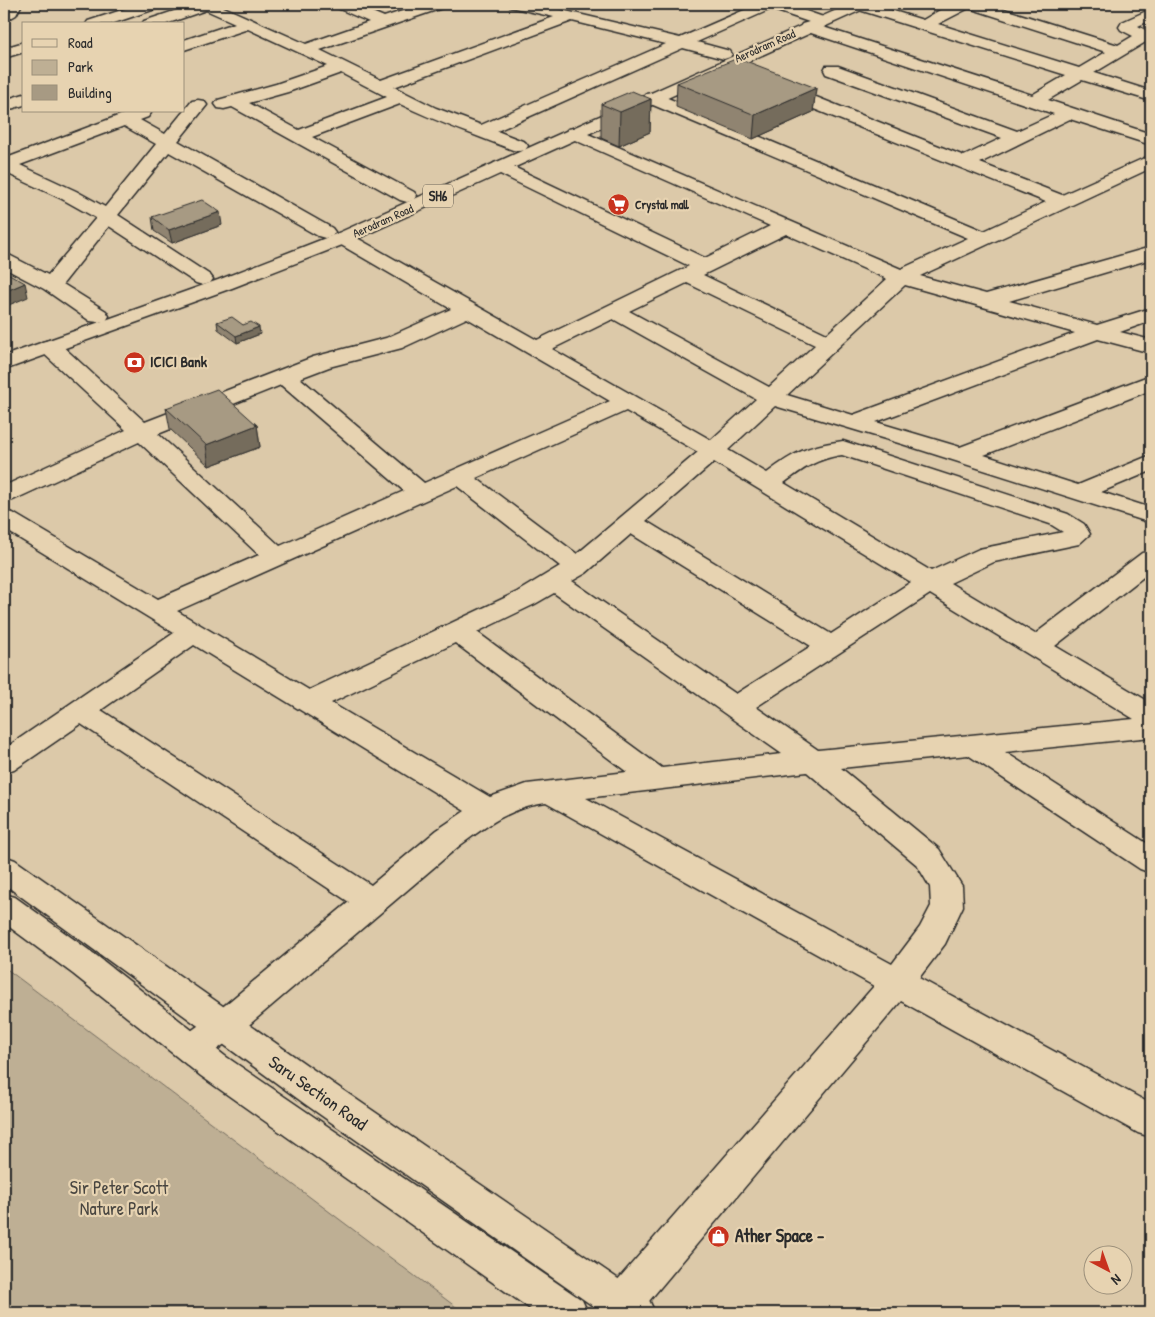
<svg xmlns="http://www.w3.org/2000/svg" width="1155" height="1317" viewBox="0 0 1155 1317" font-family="'Patrick Hand',sans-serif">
<rect width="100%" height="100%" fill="#dcc9a9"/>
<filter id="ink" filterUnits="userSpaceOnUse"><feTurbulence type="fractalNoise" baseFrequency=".02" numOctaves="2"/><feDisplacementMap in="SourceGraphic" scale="10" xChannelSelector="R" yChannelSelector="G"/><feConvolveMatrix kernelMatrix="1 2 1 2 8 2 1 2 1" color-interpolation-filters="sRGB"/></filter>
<g filter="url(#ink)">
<polygon fill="#beaf94" stroke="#746d60" points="4,967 464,1313 4,1313"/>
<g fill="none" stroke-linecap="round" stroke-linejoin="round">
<defs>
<g id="street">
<polygon points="6,4 22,4 16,15 4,22 4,9"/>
<polygon points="140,4 163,4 161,7 111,24 86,24 88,21"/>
<path d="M195,4H217L306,44L369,22L335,7L333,4H353L384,17L424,4H447L445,7L320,50L381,80L554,17L510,7L508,4H536L680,38L758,4H786L826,18L828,21L826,24L820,26L1032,95L1066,75L853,8L851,5L871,4L923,20L945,7L956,4H988L1118,45L1133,36L1121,30L1119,27L1122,22L1151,9V20L1138,26L1149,32L1151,37L1149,40L1094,73L1151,91V101L1082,80L1048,100L1151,134V145L1070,119L980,163L1062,195L1151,155V168L920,276L986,294L1151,247V259L1009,301L1097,325L1151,308V321L1120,332L1151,340V353L1098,339L876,422L960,447L1151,375V390L984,455L1078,485L1151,455V471L1101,492L1151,508V523L902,444L775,406L728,450L767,473C795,452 807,446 843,441L1068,514L1084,524L1090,534L1079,544L994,562L950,583L1035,634L1142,553L1151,551V571L1055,646L1151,703V737L1005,752L1151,846V873L1140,869L968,755L841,768L939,849L962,886L963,906L945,944L919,978L1151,1104V1137L1138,1133L901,1001L639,1313H606L602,1304L608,1291L874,986L546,803C509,808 488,825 459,846L237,1035L204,1059L192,1063L180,1059L175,1049L180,1039L213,1015L349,902L81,724L14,770L4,773V749L174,633L4,529V511L13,513L158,599L259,555L139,442L13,500L4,502V486L126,430L42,352L39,347L42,342L50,340L58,342L145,422L313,357L386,338L451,309L336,242L333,238L336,234L343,232L350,234L537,340L689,266L494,171L492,167L494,163L501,161L705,258L770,226L568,137L565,133L568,129L574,128L901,269L968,238L646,102L643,98L646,94L652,93L658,94L984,231L1046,202L774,93L771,89L774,85L780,84L786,85L964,156L1002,138L826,74L824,70L826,66H838L1017,131L1054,114L802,30L800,27L802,24L809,22L771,9L697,42L730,51L732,54L730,57L724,59L683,48L497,131L525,142L528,146L525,150L519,151L513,150C475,135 437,122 400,104L312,137L414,192L417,196L414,200L407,202L400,200L232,107L224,109L218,108L215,104L218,100L276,84L328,66L248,29L184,50V40L235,23L206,10L166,24H142L144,21ZM969,8L1106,52L1079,68L938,24ZM572,21L666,44L481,125L436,108L394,87ZM341,73L387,97L299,130L249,103L288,92ZM786,234L887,279L827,334L703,275ZM687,283L815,345L769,387L629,311ZM905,285L1075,333L853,415L787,395ZM467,318L610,401L424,483L300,378L329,367L402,348ZM613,319L756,399L711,440L552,349ZM281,385L404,491L280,546L158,434ZM626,411L698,452L577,554L476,478ZM842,455L1050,524L1063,532L979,549L931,571L784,483C804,468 816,459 842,455ZM714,462L911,582L831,634L646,521ZM457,486L560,566L517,592L309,690L177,611ZM631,534L811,646L736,694L572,581L586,573ZM554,593L782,754L662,768L477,632L535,604ZM930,594L1134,719L818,750L756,707ZM455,643L627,772L527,784L490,797L331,703ZM194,645L465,811L437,830L371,885L101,710ZM807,772L917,865L930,887L931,906L920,927L892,964L586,798Z"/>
<polygon points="24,42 24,52 4,58 4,48"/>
<polygon points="24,94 24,105 4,111 4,100"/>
<path d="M198,100L204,101L207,105L178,141L332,228L335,232L332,236L325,238L318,236L169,152L118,215L210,275L213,279L210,283L203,285L196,283L109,226L63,284L106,311L109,316L106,321L98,322L90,321L44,289L4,268V254L11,256L48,275L96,218L62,199L4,172V159L131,111H150L151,113L148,117L140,120L165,134L192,101ZM124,126L156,144L105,207L76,191L20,165Z"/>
</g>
<g id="secondary">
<polygon points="4,856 15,860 331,1082 649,1300 655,1313 603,1313 305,1104 4,884"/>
<polygon points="4,894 15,897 97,956 225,1056 582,1300 588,1313 536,1313 201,1076 73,974 4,923"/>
</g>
<polygon id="primary" points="850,4 870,4 868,7 350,242 232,288 4,370 4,356 218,280 336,234"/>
</defs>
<use href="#street" stroke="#2b2b2b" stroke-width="3"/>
<use href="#secondary" stroke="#2b2b2b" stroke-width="3"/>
<use href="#primary" stroke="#2b2b2b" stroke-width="3"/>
<use href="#street" fill="#e7d3b1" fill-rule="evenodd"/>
<use href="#secondary" fill="#e7d3b1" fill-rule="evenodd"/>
<use href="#primary" fill="#e7d3b1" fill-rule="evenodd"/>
</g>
<g fill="#908471" stroke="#2b2b2b">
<polygon points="677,83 816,88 813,112 753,139 676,107"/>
<polygon points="651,99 650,132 619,146 601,138 601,104"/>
<polygon points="152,217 222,225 172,243 154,231"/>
<polygon points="217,322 243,325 260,334 237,343 218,329"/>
<polygon points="166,408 257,425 260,447 209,466 170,429"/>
</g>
<g fill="#756c5c" stroke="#2b2b2b">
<polygon points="816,88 813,112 753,139 755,115"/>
<polygon points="651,99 650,132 619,146 620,112"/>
<polygon points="220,212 222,225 172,243 169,230"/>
<polygon points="25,283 28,297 4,307 4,292"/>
<polygon points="259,327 260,334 237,343 236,336"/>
<polygon points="257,425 260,447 209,466 206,445"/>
</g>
<g fill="#a79a83" stroke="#2b2b2b">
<polygon points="738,58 816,88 755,115 677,83"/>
<polygon points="632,91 651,99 620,112 601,104"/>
<polygon points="202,200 220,212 169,230 152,217"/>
<polygon points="4,271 25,283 4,292"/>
<polygon points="232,317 243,325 251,322 259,327 236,336 217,322"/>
<polygon points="217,389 257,425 206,445 166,408"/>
</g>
</g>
<defs>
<symbol id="supermarket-disc" viewBox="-11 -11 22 22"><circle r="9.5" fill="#c8321e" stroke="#e7d3b1"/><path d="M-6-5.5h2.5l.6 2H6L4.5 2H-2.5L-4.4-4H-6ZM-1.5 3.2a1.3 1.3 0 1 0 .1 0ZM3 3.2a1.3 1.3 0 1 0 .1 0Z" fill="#fff"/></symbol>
<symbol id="bank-disc" viewBox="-11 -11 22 22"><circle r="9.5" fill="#c8321e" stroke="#e7d3b1"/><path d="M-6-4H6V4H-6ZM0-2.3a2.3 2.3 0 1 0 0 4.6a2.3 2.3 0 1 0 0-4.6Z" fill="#fff"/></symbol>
<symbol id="shop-disc" viewBox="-11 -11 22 22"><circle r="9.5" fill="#c8321e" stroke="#e7d3b1"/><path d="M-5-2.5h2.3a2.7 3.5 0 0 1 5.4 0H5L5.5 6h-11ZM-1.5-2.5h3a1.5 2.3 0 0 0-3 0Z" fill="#fff"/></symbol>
</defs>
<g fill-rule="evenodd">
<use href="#supermarket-disc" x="606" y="192" width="25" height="25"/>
<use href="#bank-disc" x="122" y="350" width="25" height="25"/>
<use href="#shop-disc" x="706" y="1224" width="25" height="25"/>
</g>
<g text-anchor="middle" stroke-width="4.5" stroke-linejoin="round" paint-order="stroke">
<g font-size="12" fill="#2b2b2b" stroke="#e7d3b1">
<text transform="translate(765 46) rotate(-24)" y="4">Aerodram Road</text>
<text transform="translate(383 221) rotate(-24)" y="4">Aerodram Road</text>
</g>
<g font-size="12" font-weight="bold" fill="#2b2b2b" stroke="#e7d3b1" text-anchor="start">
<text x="635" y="209">Crystal mall</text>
</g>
<rect fill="#e7d3b1" stroke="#635d53" stroke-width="1" x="423" y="184.5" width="30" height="23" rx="4"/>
<g font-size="14" font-weight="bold" fill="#2b2b2b">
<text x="438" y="201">SH6</text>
</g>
<g font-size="15" font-weight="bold" fill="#2b2b2b" stroke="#e7d3b1" text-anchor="start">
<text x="150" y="367">ICICI Bank</text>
</g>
<g font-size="18" fill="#2b2b2b" stroke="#e7d3b1">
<text transform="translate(318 1093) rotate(35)" y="6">Saru Section Road</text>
</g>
<g font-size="18" fill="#484540" stroke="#e7d3b1">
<text x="119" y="1194">Sir Peter Scott<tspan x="119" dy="21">Nature Park</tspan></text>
</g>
<g font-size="18" font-weight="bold" fill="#2b2b2b" stroke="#e7d3b1" text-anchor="start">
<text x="735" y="1242">Ather Space -</text>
</g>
</g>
<rect width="1155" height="1317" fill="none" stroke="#e7d3b1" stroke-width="20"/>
<rect x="10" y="10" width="1135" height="1297" fill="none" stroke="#2b2b2b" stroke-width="2" filter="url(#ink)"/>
<rect x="22" y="22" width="162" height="90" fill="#e7d3b1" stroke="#9c907b"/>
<rect x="32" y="39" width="25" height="8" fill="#e7d3b1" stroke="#9c907b"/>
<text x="68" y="48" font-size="15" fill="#2b2b2b">Road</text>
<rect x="32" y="60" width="25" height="15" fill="#beaf94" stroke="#9c907b"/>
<text x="68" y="72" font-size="15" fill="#2b2b2b">Park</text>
<rect x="32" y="85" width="25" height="15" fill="#a79a83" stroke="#9c907b"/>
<text x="68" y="98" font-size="15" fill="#2b2b2b">Building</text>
<g transform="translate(1108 1270) rotate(139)"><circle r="24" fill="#e7d3b1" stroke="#9c907b"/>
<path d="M0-4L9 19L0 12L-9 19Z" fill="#c8321e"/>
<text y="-8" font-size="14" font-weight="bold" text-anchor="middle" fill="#2b2b2b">N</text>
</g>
</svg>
